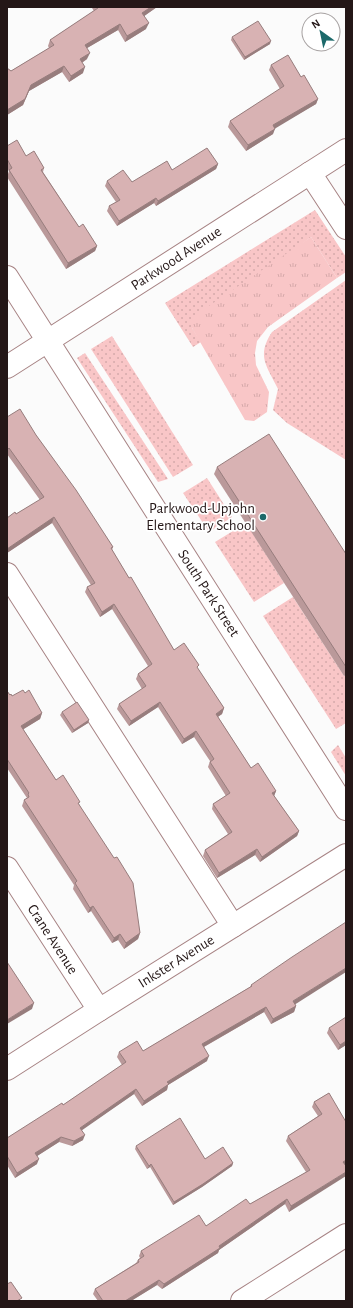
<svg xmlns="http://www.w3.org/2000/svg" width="353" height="1308" viewBox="0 0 353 1308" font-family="'Alegreya Sans',sans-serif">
<defs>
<pattern id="grass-dots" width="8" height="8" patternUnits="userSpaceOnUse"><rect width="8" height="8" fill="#f9c6c7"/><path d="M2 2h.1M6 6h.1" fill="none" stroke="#d5a9aa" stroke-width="1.8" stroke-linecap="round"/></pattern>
<pattern id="park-tufts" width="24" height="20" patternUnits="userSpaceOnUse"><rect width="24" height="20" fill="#f9c6c7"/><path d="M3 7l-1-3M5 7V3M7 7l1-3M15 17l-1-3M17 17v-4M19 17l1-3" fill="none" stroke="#d5a9aa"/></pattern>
</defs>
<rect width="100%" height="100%" fill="#fbfbfb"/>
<g fill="url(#grass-dots)">
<polygon points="315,210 346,257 346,272 337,278 311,237 192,328 201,342 193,347 165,303"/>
<path d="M346,280V460L287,423L273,410L278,389C267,366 256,356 272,332Z"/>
<polygon points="112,336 193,465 173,477 91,349"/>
<polygon points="85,353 168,479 158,482 77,358"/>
<polygon points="207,478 232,517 209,532 183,493"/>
<polygon points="246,523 284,583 254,602 215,542"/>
<polygon points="293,597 344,676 346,675 346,723 336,729 263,616"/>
<polygon points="338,745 346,758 346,776 331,752"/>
</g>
<polygon fill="url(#park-tufts)" points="311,237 337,278 268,327 257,341 255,353 256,365 269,392 267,412 254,421 245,420 192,328 193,319 197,314"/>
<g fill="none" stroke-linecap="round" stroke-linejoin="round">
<defs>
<g id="minor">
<polyline points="310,173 346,228"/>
<polyline points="7,277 346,809"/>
<polyline points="7,367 346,150"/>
<polyline points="7,574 233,926"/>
<polyline points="7,868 99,1010"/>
<polyline points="7,1069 99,1010 346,855"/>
<polyline points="242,1301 346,1235"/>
</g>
</defs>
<use href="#minor" stroke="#a78384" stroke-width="24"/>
<use href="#minor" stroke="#fff" stroke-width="22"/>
</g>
<g fill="#ba999a">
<polygon points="92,7 157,7 144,16 146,29 125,42 118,30 87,48 87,59 82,63 83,73 69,82 62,72 29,91 23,105 7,115 7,68 11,71 49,48 48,46 50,40 94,11 92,8"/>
<polygon points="232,37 270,44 244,60 231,40"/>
<polygon points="271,65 301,77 318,99 316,104 274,128 273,134 246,151 228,127 230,121 280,89 269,70"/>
<polygon points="7,146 26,156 44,168 43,172 79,227 97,246 95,251 66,269 7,177 9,171 7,168"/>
<polygon points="218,164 216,169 156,206 154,203 117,226 107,211 109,206 116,202 105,186 107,181 132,182 172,170"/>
<polygon points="7,417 36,435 113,547 112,550 129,578 174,650 198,669 224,708 222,714 218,717 251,768 276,791 274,796 299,831 297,836 260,862 255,855 217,878 203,856 205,850 228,834 212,809 213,804 226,796 208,767 210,761 194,737 182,744 158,707 129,726 117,709 119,704 142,689 136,679 138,674 148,666 112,609 100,617 85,592 87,587 91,585 52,523 7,553 7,518 16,514 40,500 7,454"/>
<polygon points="217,467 346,554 346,675 344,676 214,474"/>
<polygon points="7,691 10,695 12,696 25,693 42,713 40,719 23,729 56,780 79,804 140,933 138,939 124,949 118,940 112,943 91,911 88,913 73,889 74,885 22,806 24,800 27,798 7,768"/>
<polygon points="62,712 88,723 72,733 60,715"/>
<polygon points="251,985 295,1004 296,1006 294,1012 271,1024 264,1012 204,1047 207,1061 168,1085 167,1090 142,1106 134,1094 81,1130 83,1140 72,1146 59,1142 37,1156 37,1164 15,1178 7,1165 7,1138 63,1105 122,1065 117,1057 119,1052 143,1051 250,987"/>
<polygon points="329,1028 346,1045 338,1050 327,1033"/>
<polygon points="329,1093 345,1165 289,1212 285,1204 219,1250 218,1253 162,1289 157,1285 131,1301 98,1301 93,1294 95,1289 136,1263 138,1260 140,1258 139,1256 141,1251 206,1226 250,1204 306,1172 286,1141 288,1136 318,1116 312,1107 314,1102"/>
<polygon points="136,1146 205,1159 233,1163 232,1166 202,1187 173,1205 150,1167 147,1169 135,1149"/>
</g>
<g fill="#977d7d">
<polygon points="151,7 157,7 140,19 142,13"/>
<polygon points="149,23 146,29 125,42 127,36"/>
<polygon points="120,24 118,30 82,51 85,45"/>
<polygon points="271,41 270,44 244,60 245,57"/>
<polygon points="90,53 87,59 78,65 80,59"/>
<polygon points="64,66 62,72 29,91 23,105 7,115 7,110 31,85"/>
<polygon points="85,67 83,73 69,82 71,76"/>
<polygon points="318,99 316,104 271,131 273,125"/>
<polygon points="275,129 273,134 246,151 248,145"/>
<polygon points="218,164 216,169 156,206 158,201"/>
<polygon points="156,198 154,203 117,226 119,221"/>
<polygon points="97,246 95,251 66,269 68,263"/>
<polygon points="54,517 52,523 7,553 7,549"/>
<polygon points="114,604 112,609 100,617 102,612"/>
<polygon points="160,702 158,707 129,726 131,721"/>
<polygon points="224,708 222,714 214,719 216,714"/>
<polygon points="42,713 40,719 19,732 21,726"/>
<polygon points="89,720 88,723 72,733 74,730"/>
<polygon points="196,731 194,737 182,744 184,739"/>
<polygon points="276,791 274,796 272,793"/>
<polygon points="299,831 297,836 260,862 262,857"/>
<polygon points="257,849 255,855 217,878 219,873"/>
<polygon points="93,906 91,911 88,913 90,908"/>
<polygon points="140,933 138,939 124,949 126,943"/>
<polygon points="120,934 118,940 112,943 114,938"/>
<polygon points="346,968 346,972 291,1007 293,1001"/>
<polygon points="34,1003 32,1009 7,1024 7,1020"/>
<polygon points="296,1006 294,1012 271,1024 273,1019"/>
<polygon points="266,1007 264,1012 200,1049 202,1044"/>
<polygon points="346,1041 346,1045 338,1050 340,1045"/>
<polygon points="209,1056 207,1061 168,1085 167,1090 142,1106 144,1101 167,1082"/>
<polygon points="136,1089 134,1094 78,1133 80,1128"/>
<polygon points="85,1135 83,1140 72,1146 74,1141"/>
<polygon points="61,1137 59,1142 34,1158 35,1153"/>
<polygon points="39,1159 37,1164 15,1178 17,1173"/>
<polygon points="346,1160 346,1164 341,1167 343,1162"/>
<polygon points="233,1163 232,1166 202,1187 173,1205 174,1202"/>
<polygon points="151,1164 150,1167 147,1169 149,1166"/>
<polygon points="346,1172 346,1176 289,1212 291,1206"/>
<polygon points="287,1199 285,1204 219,1250 218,1253 162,1289 164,1284"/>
<polygon points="159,1280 157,1285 131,1301 125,1301"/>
</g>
<g fill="#d8b2b3" stroke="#977d7d">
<polygon points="97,7 151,7 142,13 149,23 127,36 120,24 85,45 90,53 80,59 85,67 71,76 64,66 31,85 25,99 7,110 7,68 11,71 54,45 50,40 98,8"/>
<polygon points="258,21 271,41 245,57 232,37"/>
<polygon points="288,55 301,77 304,75 318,99 273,125 275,129 248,145 230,121 284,86 271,65"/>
<polygon points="17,140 26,156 34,151 44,168 41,170 79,227 83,224 97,246 68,263 9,170 12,168 7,159 7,146"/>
<polygon points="207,148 218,164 158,201 156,198 119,221 109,206 120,200 107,181 123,170 132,182 167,161 172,170"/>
<polygon points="20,409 36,435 76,490 113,547 111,548 129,578 131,577 174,650 184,643 199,665 197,667 224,708 216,714 251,768 258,763 276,791 272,793 299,831 262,857 257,849 219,873 205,850 232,832 213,804 230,793 210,762 214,759 196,731 184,739 160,702 131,721 119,704 146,686 138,674 152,664 114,604 102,612 87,587 95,583 54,517 7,549 7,518 15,512 16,514 44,497 9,448 7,450 7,417"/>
<polygon points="269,434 346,554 346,667 217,467"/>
<polygon points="23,690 25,693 29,690 42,713 21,726 56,780 63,775 80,802 78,803 114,858 117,857 133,883 140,933 126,943 120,934 114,938 93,906 90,908 75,883 77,881 24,800 29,797 28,794 29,793 7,759 7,691 10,695 11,694 12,696"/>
<polygon points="77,702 89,720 74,730 62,712"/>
<polygon points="346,922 346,968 293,1001 296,1006 273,1019 266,1007 202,1044 209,1056 167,1082 169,1084 144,1101 136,1089 80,1128 85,1135 74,1141 61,1137 35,1153 39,1159 17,1173 7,1156 7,1138 62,1103 63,1105 126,1062 119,1052 137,1041 143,1051 252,986 251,985 292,957"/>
<polygon points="7,962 34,1003 7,1020"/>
<polygon points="346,1017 346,1041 340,1045 329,1028"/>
<polygon points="329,1093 346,1122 346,1160 343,1162 346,1166 346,1172 291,1206 287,1199 219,1246 220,1248 164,1284 159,1280 125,1301 103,1301 95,1289 139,1262 138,1260 144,1256 141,1251 199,1215 206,1226 246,1199 250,1204 310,1170 288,1136 322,1114 314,1102"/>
<polygon points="180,1118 205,1159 223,1147 233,1163 203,1184 174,1202 151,1164 149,1166 136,1146"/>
<polygon points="11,1282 22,1298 17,1301 7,1301 7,1284"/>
</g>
<circle fill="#1c696a" stroke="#fff" stroke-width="1.5" cx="263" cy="517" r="4"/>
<g text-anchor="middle" stroke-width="3.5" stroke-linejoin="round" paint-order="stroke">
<g font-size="15" fill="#241717" stroke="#fff">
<text transform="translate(176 258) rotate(-33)" y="5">Parkwood Avenue</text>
<text transform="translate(209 593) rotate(57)" y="5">South Park Street</text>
<text transform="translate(53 939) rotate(57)" y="5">Crane Avenue</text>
<text transform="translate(176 961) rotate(-32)" y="5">Inkster Avenue</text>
</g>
<g font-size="15" fill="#241717" stroke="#fff" text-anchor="end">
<text x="255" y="513">Parkwood-Upjohn<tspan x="255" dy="17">Elementary School</tspan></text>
</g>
</g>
<rect width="353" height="1308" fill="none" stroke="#241717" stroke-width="16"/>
<g transform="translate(321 32) rotate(327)"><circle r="19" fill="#ffffff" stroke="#a7a2a2"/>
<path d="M0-3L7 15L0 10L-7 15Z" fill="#1c696a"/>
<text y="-6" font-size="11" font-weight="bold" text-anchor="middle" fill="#241717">N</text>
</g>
</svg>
